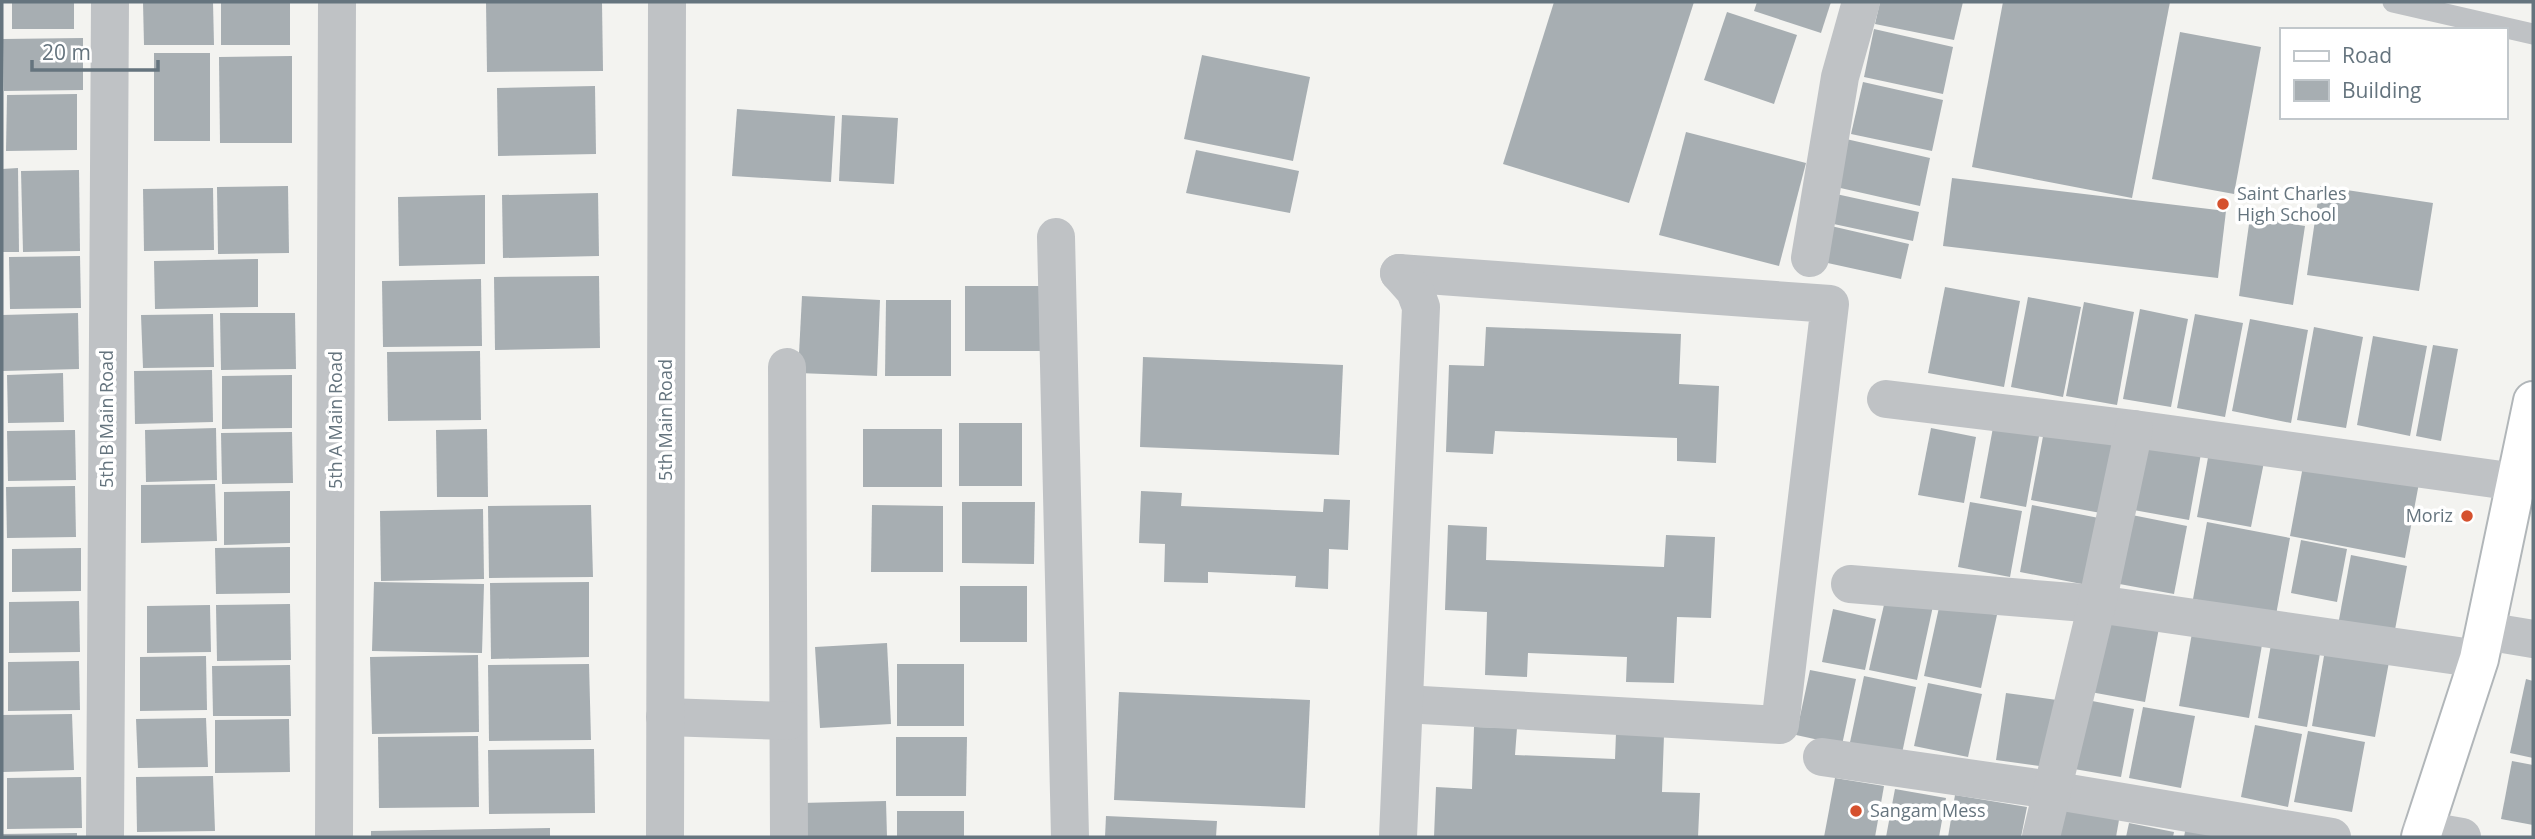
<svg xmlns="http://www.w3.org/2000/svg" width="2535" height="839" viewBox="0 0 2535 839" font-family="'Open Sans',sans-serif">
<rect width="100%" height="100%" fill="#f3f3f0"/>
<g fill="#a7aeb2">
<rect x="12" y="2" width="62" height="27"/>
<polygon points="143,2 213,2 214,45 144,45"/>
<rect x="221" y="2" width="69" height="43"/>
<polygon points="486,2 602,2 603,71 487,72"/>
<polygon points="1554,2 1694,2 1629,203 1503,164"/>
<polygon points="1757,2 1831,2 1821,33 1754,11"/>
<polygon points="1880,2 1963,2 1954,40 1875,24"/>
<polygon points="2003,2 2170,2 2132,198 1972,167"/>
<polygon points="1727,12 1797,35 1774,104 1704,80"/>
<polygon points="1874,29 1953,47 1943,94 1864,77"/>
<polygon points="2180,32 2261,47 2234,194 2152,179"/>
<polygon points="83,38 83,90 4,91 3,39"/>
<rect x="154" y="53" width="56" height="88"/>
<polygon points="1202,55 1310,77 1293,161 1184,139"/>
<polygon points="292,56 292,143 220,143 219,57"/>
<polygon points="1863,82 1943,100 1932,151 1851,134"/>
<polygon points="595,86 596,154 498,156 497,88"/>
<polygon points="77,94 77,150 6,151 7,95"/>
<polygon points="737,109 835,116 831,182 732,176"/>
<polygon points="842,115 898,118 894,184 839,181"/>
<polygon points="1686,132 1806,163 1779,266 1659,235"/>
<polygon points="1846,139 1930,158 1920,206 1836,187"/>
<polygon points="1196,150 1299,171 1290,213 1186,193"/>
<polygon points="18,168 19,252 2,252 2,169"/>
<polygon points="79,170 80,251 23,252 21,171"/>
<polygon points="1952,178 2226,211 2218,278 1943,246"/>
<polygon points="288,186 289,253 218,254 217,187"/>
<polygon points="2320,186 2433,203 2419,291 2307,275"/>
<polygon points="213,188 214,250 144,251 143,189"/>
<polygon points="598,193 599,256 503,258 502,195"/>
<polygon points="1836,194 1919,212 1913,241 1829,223"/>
<polygon points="485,195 485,264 399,266 398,197"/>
<polygon points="2250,217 2305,226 2293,305 2239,296"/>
<polygon points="1831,226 1909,244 1901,279 1823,262"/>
<polygon points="80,256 81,308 10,309 9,257"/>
<polygon points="258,259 258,307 155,309 154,261"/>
<polygon points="599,276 600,348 495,350 494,277"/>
<polygon points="481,279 482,346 383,347 382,281"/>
<polygon points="965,286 1046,286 1045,351 965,351"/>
<polygon points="1945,287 2020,301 2004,387 1928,373"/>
<polygon points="802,296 880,300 877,376 798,373"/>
<polygon points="2028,297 2081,307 2063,397 2011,387"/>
<polygon points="886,300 951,300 951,376 885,376"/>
<polygon points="2084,302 2134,312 2117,405 2066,396"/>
<polygon points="2140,309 2188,319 2171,407 2123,399"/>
<polygon points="78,313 79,369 3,371 2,315"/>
<polygon points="220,313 295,313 296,369 221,370"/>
<polygon points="213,314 214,367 143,368 141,315"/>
<polygon points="2195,314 2243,323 2225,417 2177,408"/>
<polygon points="2250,319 2308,330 2291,423 2232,411"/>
<polygon points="1486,327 1681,334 1679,384 1719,386 1716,463 1677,461 1677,438 1495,431 1493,454 1446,452 1449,365 1484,366"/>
<polygon points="2314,327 2363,337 2346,428 2297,420"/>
<polygon points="2373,336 2427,346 2410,436 2357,425"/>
<polygon points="2433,345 2458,349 2441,441 2416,436"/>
<polygon points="480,351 481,420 388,421 387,352"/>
<polygon points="1143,357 1343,365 1339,455 1140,447"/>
<polygon points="212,370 213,422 135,424 134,371"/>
<polygon points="63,373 64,422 8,423 7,375"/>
<polygon points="292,375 292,428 222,429 222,376"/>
<polygon points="1994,422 2040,431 2026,507 1980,498"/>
<rect x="959" y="423" width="63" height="63"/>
<polygon points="216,428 217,480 146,482 145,430"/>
<polygon points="1931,428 1976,437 1964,503 1918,495"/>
<polygon points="487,429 488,497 437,497 436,430"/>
<rect x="863" y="429" width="79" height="58"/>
<polygon points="75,430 76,480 8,481 7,431"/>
<polygon points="2044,431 2119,446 2106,514 2031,500"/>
<polygon points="292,432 293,483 222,484 221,433"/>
<polygon points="2142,437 2202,448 2189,520 2128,509"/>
<polygon points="2210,447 2265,457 2251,527 2197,517"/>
<polygon points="2304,461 2419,483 2405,558 2290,536"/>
<polygon points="215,484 217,541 141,543 141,485"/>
<polygon points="75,486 76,537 7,538 6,487"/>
<polygon points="290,491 290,543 224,545 224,492"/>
<polygon points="1141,491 1182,493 1181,506 1323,512 1324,499 1350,500 1348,550 1329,549 1328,589 1295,587 1296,576 1208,572 1208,583 1164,582 1165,544 1139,543"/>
<polygon points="962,502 1035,502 1034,564 962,563"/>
<polygon points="1970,502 2022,511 2010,577 1958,567"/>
<polygon points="591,505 593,577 489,578 488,506"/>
<polygon points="872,505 943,506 943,572 871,572"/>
<polygon points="2032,505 2104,519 2092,586 2020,572"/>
<polygon points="483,509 484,579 381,581 380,511"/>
<polygon points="2127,514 2187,526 2174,594 2114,583"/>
<polygon points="2207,522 2290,538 2276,615 2193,599"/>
<polygon points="1448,525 1487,527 1486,560 1664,567 1666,535 1715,537 1711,618 1677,617 1674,683 1626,682 1627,657 1528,653 1527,677 1485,675 1487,612 1445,610"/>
<polygon points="2301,540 2347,549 2337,602 2291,593"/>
<polygon points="290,547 290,593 216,594 215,548"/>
<polygon points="81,548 81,591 12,592 12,549"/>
<polygon points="2351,555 2407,566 2394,635 2338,625"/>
<polygon points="374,582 484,584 482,653 372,651"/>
<polygon points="589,582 589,657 491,659 490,583"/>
<rect x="960" y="586" width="67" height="56"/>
<polygon points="1886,596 1933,606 1917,680 1869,670"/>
<polygon points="79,601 80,652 9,653 9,602"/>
<polygon points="1940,603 1997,615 1981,688 1924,676"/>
<polygon points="290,604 291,660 217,661 216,605"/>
<polygon points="210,605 211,652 147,653 147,606"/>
<polygon points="1833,609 1876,619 1865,670 1822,662"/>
<polygon points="2100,616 2159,628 2145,702 2085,691"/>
<polygon points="2192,633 2262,645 2249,718 2179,706"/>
<polygon points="2272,639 2321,648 2307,727 2258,718"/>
<polygon points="887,643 891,724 820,728 815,647"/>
<polygon points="2325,650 2389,662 2375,737 2312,726"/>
<polygon points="478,655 479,732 372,734 370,657"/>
<polygon points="206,656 207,710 140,711 140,657"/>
<polygon points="79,661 80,710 8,711 8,662"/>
<polygon points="589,664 591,740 489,741 488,665"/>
<rect x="897" y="664" width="67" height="62"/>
<polygon points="290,665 291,716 213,716 212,666"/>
<polygon points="1810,670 1856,679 1842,745 1796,735"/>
<polygon points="1864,676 1916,687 1901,758 1849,747"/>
<polygon points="2526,679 2533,681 2533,758 2510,753"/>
<polygon points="1928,683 1982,694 1968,757 1914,746"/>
<polygon points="1119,692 1310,700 1305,808 1114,800"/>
<polygon points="2006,693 2057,700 2047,767 1996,760"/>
<polygon points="2087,700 2134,709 2121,777 2074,769"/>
<polygon points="2143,707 2195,716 2181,788 2129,778"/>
<polygon points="72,714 74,770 3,772 2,715"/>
<polygon points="206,718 208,767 138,768 136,719"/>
<polygon points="289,719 290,772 215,773 215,720"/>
<polygon points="2255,725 2302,734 2288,807 2241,797"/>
<polygon points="1474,727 1517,728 1515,755 1615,759 1616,733 1664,735 1662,792 1700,793 1698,837 1434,837 1436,787 1472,789"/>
<polygon points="2308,731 2365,742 2352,812 2294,802"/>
<polygon points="478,736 479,807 379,808 378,737"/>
<polygon points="896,737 967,737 966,796 896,796"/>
<polygon points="594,749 595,813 489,814 488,750"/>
<polygon points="2512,761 2533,765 2533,825 2501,819"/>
<polygon points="213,776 215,831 137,832 136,777"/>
<polygon points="81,777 82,828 7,829 7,778"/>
<polygon points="1835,778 1884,786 1875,837 1824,837"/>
<polygon points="1895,789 1946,798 1939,837 1886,837"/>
<polygon points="1955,795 2027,807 2021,837 1948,837"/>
<polygon points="886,801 887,837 801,837 800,803"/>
<polygon points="2062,809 2119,820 2116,837 2056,837"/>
<rect x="897" y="811" width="67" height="26"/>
<polygon points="1106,816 1217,821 1216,837 1105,837"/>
<polygon points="2129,823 2174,832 2173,837 2126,837"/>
<polygon points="2186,826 2239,837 2184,837"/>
<polygon points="550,828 550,837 371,837 371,831"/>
<polygon points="77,833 77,837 2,837 2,834"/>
</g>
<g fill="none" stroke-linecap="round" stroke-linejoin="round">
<defs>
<polyline id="secondary" points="2421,837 2479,659 2533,401"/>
</defs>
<use href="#secondary" stroke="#b1b6b9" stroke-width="42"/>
<polyline stroke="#bfc2c5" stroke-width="21" points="2393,2 2533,34"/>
<g stroke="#bfc2c5" stroke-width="38">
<polyline points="1056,237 1070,837"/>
<polyline points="1810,258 1840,77 1861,2"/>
<polyline points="1399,273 1830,304 1780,725 1404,704"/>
<polyline points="787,367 789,837"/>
<polyline points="1886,399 2134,429 2516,482"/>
<polyline points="1850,584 2097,604 2479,659"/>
<polyline points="2485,631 2533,639"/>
<polyline points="665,717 788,721"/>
<polyline points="1822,757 2051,790 2332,837"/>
<polyline points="2422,830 2462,837"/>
<polyline points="105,837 110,2"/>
<polyline points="334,837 337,2"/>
<polyline points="1398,837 1421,307 1415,291 1399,273"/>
<polyline points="2041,837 2097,604 2134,429"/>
</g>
<polyline stroke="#bfc2c5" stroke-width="38" points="665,837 667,2"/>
<use href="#secondary" stroke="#fff" stroke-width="38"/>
</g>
<g fill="#d5512e" stroke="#fff" stroke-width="2.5">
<circle cx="2223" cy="204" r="7"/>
<circle cx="2467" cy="516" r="7"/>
<circle cx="1856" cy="811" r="7"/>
</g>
<g text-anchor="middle" stroke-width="7" stroke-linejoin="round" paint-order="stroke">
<g font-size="18" fill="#65747e" stroke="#fff" text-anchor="start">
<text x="2237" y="200">Saint Charles<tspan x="2237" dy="21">High School</tspan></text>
<text x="2453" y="522" text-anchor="end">Moriz</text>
<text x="1870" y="817">Sangam Mess</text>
</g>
<g font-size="18" fill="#65747e" stroke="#fff">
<text transform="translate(107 419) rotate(-90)" y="6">5th B Main Road</text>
<text transform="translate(336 420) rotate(-90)" y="6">5th A Main Road</text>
<text transform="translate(666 420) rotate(-90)" y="6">5th Main Road</text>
</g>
</g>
<rect width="2535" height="839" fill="none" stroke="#65747e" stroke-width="7"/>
<rect x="2280" y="28" width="228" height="91" fill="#ffffff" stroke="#c1c7cb" stroke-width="2"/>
<rect x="2294" y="51" width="35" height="10" fill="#ffffff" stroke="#c1c7cb" stroke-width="2"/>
<text x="2342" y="63" font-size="21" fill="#65747e">Road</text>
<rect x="2294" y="80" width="35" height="21" fill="#a7aeb2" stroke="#c1c7cb" stroke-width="2"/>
<text x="2342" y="98" font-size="21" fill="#65747e">Building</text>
<path d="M32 60v10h126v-10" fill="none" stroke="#65747e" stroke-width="3.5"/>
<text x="42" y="60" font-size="21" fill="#65747e" stroke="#ffffff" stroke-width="5" paint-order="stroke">20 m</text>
</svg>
